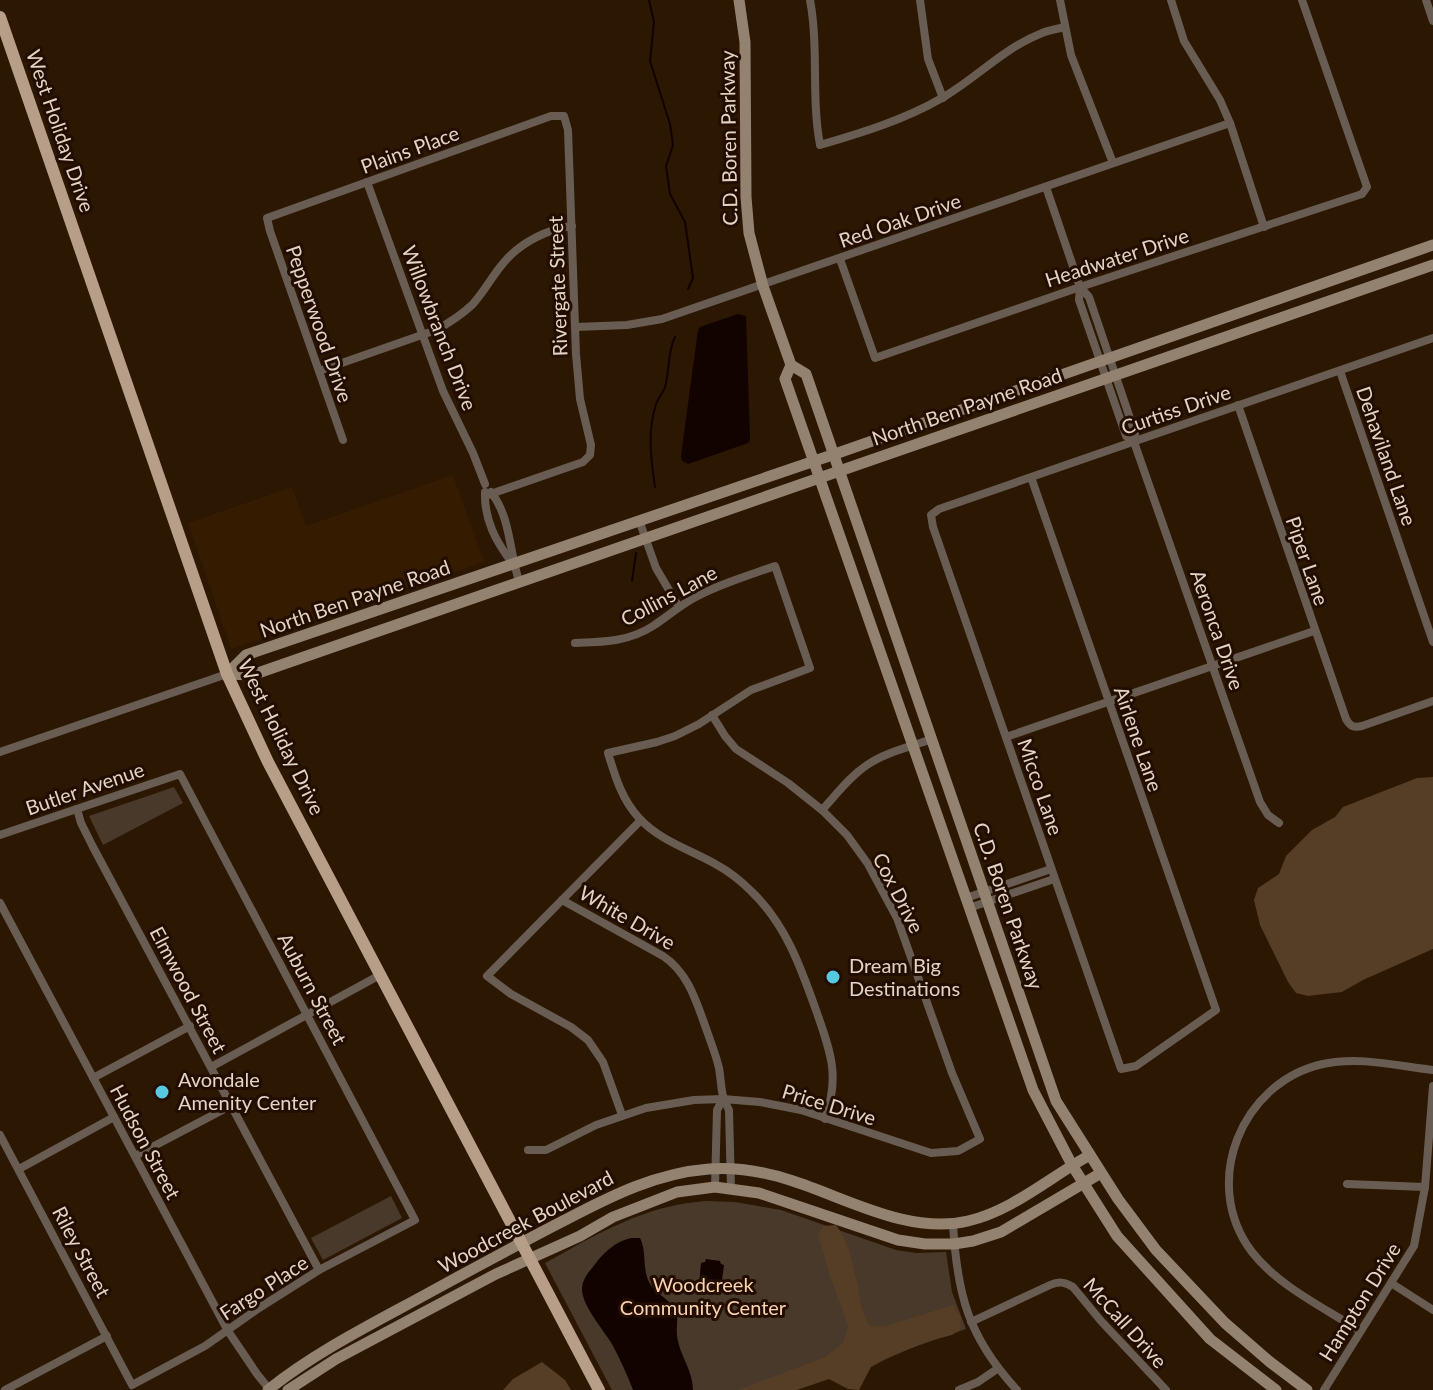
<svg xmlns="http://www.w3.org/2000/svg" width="1433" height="1390" viewBox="0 0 1433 1390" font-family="Lato,sans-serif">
<rect width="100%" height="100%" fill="#2c1702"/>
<polygon fill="#351b00" points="453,475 484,562 231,649 188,523 292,487 306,526"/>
<g fill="#49392a">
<polygon points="174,787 183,803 103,845 89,816"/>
<polygon points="391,1196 402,1218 323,1260 311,1238"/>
<path d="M706,1201L735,1202L781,1210L896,1250L916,1253L946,1252L952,1292L966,1329L857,1367L771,1390H612L545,1263C600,1233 642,1206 706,1201Z"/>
</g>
<g fill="#563d25">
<polygon points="1433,777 1433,949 1363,980 1342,992 1308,996 1296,993 1288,982 1260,925 1254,900 1258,888 1279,874 1286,856 1312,830 1335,817 1343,807 1417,778"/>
<path d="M836,1225C850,1244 853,1265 858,1287C861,1303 861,1310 869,1325L883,1327L953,1305L961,1317L960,1330L952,1335L928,1341L886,1359L871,1367L859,1390L848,1389L829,1379L797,1390H738L825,1357L843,1343L848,1326L829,1273L818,1234L824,1226Z"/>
<polygon points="542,1362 565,1380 571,1390 503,1390 513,1379"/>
</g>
<g fill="#120200">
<polygon points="738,314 746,316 750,440 748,443 688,464 682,461 681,456 698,330 700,327"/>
<path d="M631,1238H640C647,1252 642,1268 649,1282C655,1294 669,1298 675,1310C679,1318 676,1326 677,1335C679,1355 693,1370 693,1390H633C627,1374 620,1359 612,1344C603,1329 583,1307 582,1290C582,1278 590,1271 596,1263C605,1251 617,1241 631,1238Z"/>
<polygon points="706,1259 720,1261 721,1264 724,1265 721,1287 717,1290 703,1289 699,1285 701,1263 705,1262"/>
</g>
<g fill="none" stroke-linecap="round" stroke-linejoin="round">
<g stroke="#120200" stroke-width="2">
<polyline points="649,0 654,22 650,61 670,124 673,145 666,166 670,194 685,222 693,278 688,289"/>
<path d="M655,487C651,459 647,432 656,404C658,398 663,393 665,387C670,370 667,353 675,337"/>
<polyline points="632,581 636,553"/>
</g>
<g stroke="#695d53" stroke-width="8">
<path d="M810,0C819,48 811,97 820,145C861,133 904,120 942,98C975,79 1004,48 1040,34C1048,30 1057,29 1065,27"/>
<polyline points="920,0 928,59 943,98"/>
<polyline points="1060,0 1071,55 1113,163"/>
<polyline points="1171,0 1184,41 1220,100 1230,123 1264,227"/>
<polyline points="1426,0 1433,21"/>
<polyline points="367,182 443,391 473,453 485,484"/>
<polyline points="1046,187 1080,287 1089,297 1135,433 1134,442 1260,802 1268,815 1279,823"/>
<polyline points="840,259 875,358 1080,287 1362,194 1367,187 1302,0"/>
<polyline points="1080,287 1079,300 1126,436 1134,442"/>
<polyline points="576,327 627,325 662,319 1230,123"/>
<path d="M319,371L436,330C449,323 461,315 472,305C485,291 493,274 506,260C522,242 548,229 572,226"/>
<polyline points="1340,371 1433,642"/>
<path d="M1238,405L1346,719C1350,726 1353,728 1362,726L1433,701"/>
<polyline points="343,440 270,231 267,218 551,116 564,116 568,130 576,354 580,399 591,445 590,455 583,462 485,496"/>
<polyline points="1031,477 1216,1010 1136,1066 1121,1069 933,527 931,515 939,509 1433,338"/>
<path d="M485,492C484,520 496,542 513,564"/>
<path d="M491,492C511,518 509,551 519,581"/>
<polyline points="639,520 656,568 679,607"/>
<path d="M575,643C603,642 628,642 653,626C667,617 679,606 694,598C719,584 747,576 775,566L810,668L751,690L699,724L675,736L657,742L608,753C615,776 622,800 639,818C660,841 691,850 717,865C730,872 741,881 751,891C786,924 801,968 817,1013C831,1053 840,1077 825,1119"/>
<polyline points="1006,737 1314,631"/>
<polyline points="0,752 227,674"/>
<polyline points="77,809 81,823 93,847 319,1270"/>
<path d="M822,810C836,795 849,777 867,765C886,752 910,747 932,739"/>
<polyline points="0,835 180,774 415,1220 319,1270 259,1308 205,1346 132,1385 0,1135"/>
<polyline points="966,898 1051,869"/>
<path d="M562,900L663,956C689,973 697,1004 707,1031C711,1043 716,1055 719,1068C722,1085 720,1095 729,1110L731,1189"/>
<polyline points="0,903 228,1331 257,1374 270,1390"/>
<polyline points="969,908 1054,879"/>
<polyline points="211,1067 380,975"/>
<polyline points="93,1078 190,1026"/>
<polyline points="622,1115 603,1062 588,1040 571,1027 511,994 487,976 641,820"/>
<polyline points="528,1150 546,1150 596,1125 646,1108 694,1100 723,1099 760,1102 801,1110 931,1153 958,1151 980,1139 952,1073 897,918 868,864 847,835 822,810 788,783 736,749 725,736 712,715"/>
<polyline points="135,1156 232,1105"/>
<polyline points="19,1169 114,1117"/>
<polyline points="1347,1184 1425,1187"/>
<polyline points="715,1187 717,1110 723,1099"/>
<path d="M953,1224C957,1294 968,1337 1017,1390"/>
<polyline points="1391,1283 1433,1310"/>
<path d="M971,1322L1050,1285C1059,1281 1065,1282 1073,1287L1101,1321L1166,1390"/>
<path d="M1360,1331C1325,1308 1278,1286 1252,1252C1200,1184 1241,1082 1323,1064C1359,1056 1398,1066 1433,1070"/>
<polyline points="5,1390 107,1336"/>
<polyline points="959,1390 978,1382 997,1369"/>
<polyline points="1324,1390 1414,1246 1425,1187 1433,1086"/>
</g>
<g stroke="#948271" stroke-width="11">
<polyline points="739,0 745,42 746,197 749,233 763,286 791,365 806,374 1056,1101 1118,1199 1156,1250 1225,1323 1270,1362 1307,1390"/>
<polyline points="791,365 785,379 1033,1090 1072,1165 1117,1236 1210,1339 1276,1390"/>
<polyline points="227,674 246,655 835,454 1433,245"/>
<polyline points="227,674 252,675 1433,265"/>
<path d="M268,1390C318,1350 378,1321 434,1290C478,1266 522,1242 567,1219C613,1195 657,1173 709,1169C737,1167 766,1172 793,1181C846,1198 909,1235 968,1221C1012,1211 1050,1177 1090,1155"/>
<polyline points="288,1390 336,1359 496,1274 580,1236 613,1217 677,1192 715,1187 759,1193 898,1240 925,1244 954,1244 973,1241 1001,1232 1101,1173"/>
</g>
<polyline stroke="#b69e89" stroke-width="12" points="0,17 227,674 268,762 599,1390"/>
</g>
<g fill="#56c9e1" stroke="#220d00" stroke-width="3">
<circle cx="833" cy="977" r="8"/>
<circle cx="162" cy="1092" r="8"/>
</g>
<g text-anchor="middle" stroke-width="6" stroke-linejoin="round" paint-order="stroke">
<g font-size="20" fill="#e3d4c7" stroke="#220d00">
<text transform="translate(60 131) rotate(71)" y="7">West Holiday Drive</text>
<text transform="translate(729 138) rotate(-91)" y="7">C.D. Boren Parkway</text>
<text transform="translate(410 150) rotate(-20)" y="7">Plains Place</text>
<text transform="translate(900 221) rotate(-19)" y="7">Red Oak Drive</text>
<text transform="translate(1117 258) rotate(-18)" y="7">Headwater Drive</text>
<text transform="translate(558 286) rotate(-92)" y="7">Rivergate Street</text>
<text transform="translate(319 324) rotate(71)" y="7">Pepperwood Drive</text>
<text transform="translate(439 328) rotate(69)" y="7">Willowbranch Drive</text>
<text transform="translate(967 407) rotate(-19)" y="7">North Ben Payne Road</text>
<text transform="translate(1176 410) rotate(-19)" y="7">Curtiss Drive</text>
<text transform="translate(1386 456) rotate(71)" y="7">Dehaviland Lane</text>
<text transform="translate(1307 561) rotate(71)" y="7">Piper Lane</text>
<text transform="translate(669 596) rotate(-28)" y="7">Collins Lane</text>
<text transform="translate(355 599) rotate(-19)" y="7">North Ben Payne Road</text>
<text transform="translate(1217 630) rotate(71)" y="7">Aeronca Drive</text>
<text transform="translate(281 737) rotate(64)" y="7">West Holiday Drive</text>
<text transform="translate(1138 739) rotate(71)" y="7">Airlene Lane</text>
<text transform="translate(1040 787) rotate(71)" y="7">Micco Lane</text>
<text transform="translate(85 789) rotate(-19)" y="7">Butler Avenue</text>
<text transform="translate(898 893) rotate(63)" y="7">Cox Drive</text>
<text transform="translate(1008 906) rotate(71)" y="7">C.D. Boren Parkway</text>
<text transform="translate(627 918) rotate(30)" y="7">White Drive</text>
<text transform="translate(312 989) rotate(62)" y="7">Auburn Street</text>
<text transform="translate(188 990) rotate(62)" y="7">Elmwood Street</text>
<text transform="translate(829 1105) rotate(17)" y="7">Price Drive</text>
<text transform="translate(145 1142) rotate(62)" y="7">Hudson Street</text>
<text transform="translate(526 1222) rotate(-28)" y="7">Woodcreek Boulevard</text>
<text transform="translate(81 1252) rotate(62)" y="7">Riley Street</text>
<text transform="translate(264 1288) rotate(-33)" y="7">Fargo Place</text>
<text transform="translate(1360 1302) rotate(-58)" y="7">Hampton Drive</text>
<text transform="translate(1125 1323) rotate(48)" y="7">McCall Drive</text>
</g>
<g font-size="20" fill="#e3d4c7" stroke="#220d00" text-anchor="start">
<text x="849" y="973">Dream Big<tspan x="849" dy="23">Destinations</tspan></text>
<text x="178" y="1087">Avondale<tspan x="178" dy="23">Amenity Center</tspan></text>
</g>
<g font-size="20" fill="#fbd3b0" stroke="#220d00">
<text x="703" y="1292">Woodcreek<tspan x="703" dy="23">Community Center</tspan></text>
</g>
</g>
</svg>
